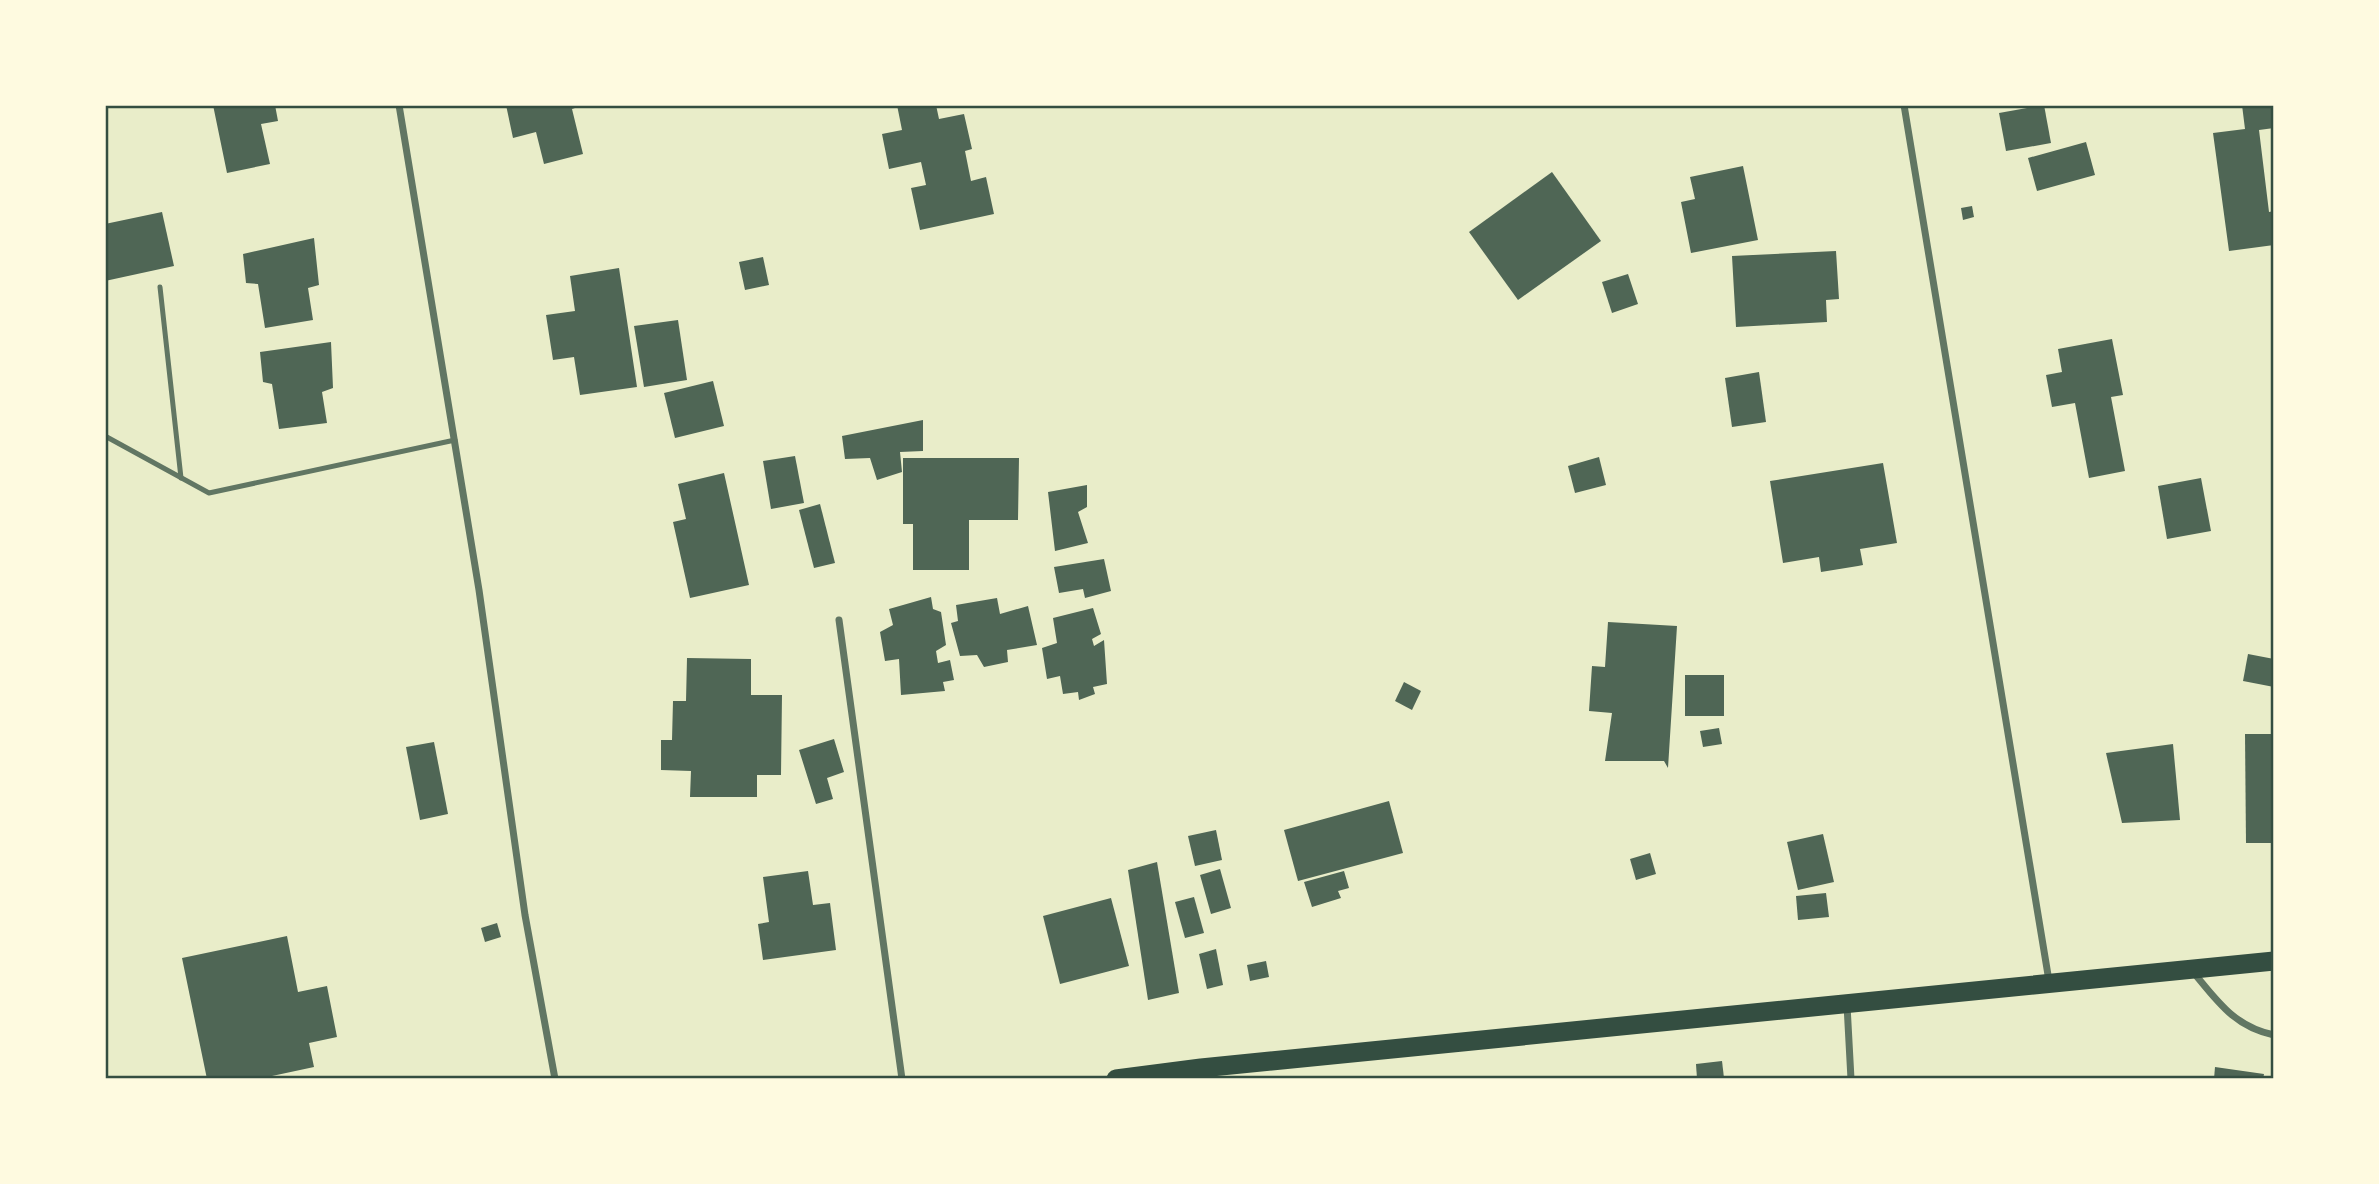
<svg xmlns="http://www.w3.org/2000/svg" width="2379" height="1184" viewBox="0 0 2379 1184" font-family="Spectral,serif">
<rect width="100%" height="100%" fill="#e9edc9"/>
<g fill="#4f6655">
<polygon points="213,105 275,105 278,121 261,124 270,164 227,173"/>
<polygon points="506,105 584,105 572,109 583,154 544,164 536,132 513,138"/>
<polygon points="897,105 936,105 939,119 964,114 972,149 965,151 971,181 986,177 994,214 920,230 911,188 926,185 921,162 889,169 882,134 902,130"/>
<polygon points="2044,105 2051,143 2006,151 1999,113"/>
<polygon points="2242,105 2274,105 2274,128 2259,130 2269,212 2274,211 2274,245 2229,251 2213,133 2245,129"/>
<polygon points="2086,142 2095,175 2037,191 2028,158"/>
<polygon points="1743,166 1758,240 1691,253 1681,202 1695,199 1690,177"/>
<polygon points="1552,172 1601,241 1518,300 1469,232"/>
<polygon points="1972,206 1974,217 1963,220 1961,208"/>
<polygon points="162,212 174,266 105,281 105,224"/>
<polygon points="314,238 319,285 308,288 313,320 265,328 258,284 246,283 243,254"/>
<polygon points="1836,251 1839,299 1826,300 1827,322 1736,327 1732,256"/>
<polygon points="763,257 769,285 745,290 739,262"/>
<polygon points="619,268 637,387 580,395 574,357 553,360 546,315 575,311 570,276"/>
<polygon points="1628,274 1638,304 1612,313 1602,282"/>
<polygon points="678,320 687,380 644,387 634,326"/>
<polygon points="2112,339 2123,395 2111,397 2125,471 2089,478 2075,403 2052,407 2046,375 2062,372 2058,349"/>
<polygon points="331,342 333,388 322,392 327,423 279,429 272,384 263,382 260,352"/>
<polygon points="1759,372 1766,422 1732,427 1725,378"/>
<polygon points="713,381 724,426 675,438 664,393"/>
<polygon points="923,420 923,451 900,452 902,472 877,480 870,458 845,459 842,436"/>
<polygon points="795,456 804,503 771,509 763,461"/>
<polygon points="1599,457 1606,485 1575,493 1568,466"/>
<polygon points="903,458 1019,458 1018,520 969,520 969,570 913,570 913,524 903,524"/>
<polygon points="1883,463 1897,543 1860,549 1863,565 1858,566 1821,572 1819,557 1783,563 1770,481"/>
<polygon points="724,473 749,585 690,598 673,522 686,519 678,484"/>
<polygon points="2201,478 2211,531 2167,539 2158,486"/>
<polygon points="1087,485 1087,507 1078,512 1088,543 1055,551 1048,492"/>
<polygon points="820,504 835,563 814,568 799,510"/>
<polygon points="1104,559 1111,591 1085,598 1083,589 1059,593 1054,567"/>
<polygon points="931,597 933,609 941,612 946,645 936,651 938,663 950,660 954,680 943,682 945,691 901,695 899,659 885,661 880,632 893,625 889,609"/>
<polygon points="997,598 1000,614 1028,606 1037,645 1007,650 1008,662 984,667 977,655 960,656 951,623 958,621 956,605"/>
<polygon points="1093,608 1101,634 1092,639 1094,646 1104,640 1107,684 1093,687 1095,694 1079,700 1078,692 1063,694 1060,676 1047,679 1042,648 1057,643 1053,618"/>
<polygon points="1608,622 1677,626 1668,768 1664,761 1605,761 1612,713 1589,711 1592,666 1605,667"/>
<polygon points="2248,654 2274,659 2274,687 2243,681"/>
<polygon points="687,658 751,659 751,695 782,695 781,775 757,775 757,797 690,797 691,771 661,770 661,740 672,740 673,701 686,701"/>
<rect x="1685" y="675" width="39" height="41"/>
<polygon points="1404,682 1421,691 1412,710 1395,701"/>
<polygon points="1719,728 1722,744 1703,747 1700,731"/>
<polygon points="2245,734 2274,734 2274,843 2246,843"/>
<polygon points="834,739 844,772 827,778 833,799 816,804 799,750"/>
<polygon points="434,742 448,814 420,820 406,747"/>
<polygon points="2173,744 2180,820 2122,823 2106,753"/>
<polygon points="1389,801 1403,853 1298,881 1284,830"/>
<polygon points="1216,830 1222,860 1195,866 1188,836"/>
<polygon points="1823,834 1834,882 1798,890 1787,842"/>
<polygon points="1650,853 1656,874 1636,880 1630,859"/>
<polygon points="1157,862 1179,993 1148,1000 1128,870"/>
<polygon points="1220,869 1231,908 1211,914 1200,875"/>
<polygon points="808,871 813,905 830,903 836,950 763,960 758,924 769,922 763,877"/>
<polygon points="1344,871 1349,888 1338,891 1341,898 1312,907 1304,882"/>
<polygon points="1826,893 1829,917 1798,920 1796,896"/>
<polygon points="1194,897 1204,933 1185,938 1175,902"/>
<polygon points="1111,898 1129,966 1060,984 1043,916"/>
<polygon points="497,923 501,937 485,942 481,928"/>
<polygon points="287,936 298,992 327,986 337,1037 309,1043 314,1067 258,1079 207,1079 182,958"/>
<polygon points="1216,949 1223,985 1207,989 1199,954"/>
<polygon points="1266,961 1269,977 1250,981 1247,965"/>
<polygon points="1722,1061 1724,1078 1697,1079 1696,1064"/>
<polygon points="2215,1067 2264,1074 2263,1079 2214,1079"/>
</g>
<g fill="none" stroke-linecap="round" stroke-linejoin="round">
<g stroke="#617663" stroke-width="5">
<polyline points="160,287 181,478"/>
<polyline points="105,436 209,493 455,440"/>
</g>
<g stroke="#617663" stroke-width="7">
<polyline points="399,105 479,590 525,915 555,1079"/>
<polyline points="1904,105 2049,981"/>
<polyline points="839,620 902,1079"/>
<path d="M2194,973C2218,1002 2235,1027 2274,1035"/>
<polyline points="1847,1005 1851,1079"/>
</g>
<polyline stroke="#344e41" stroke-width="19" points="1116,1079 1201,1068 2274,961"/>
</g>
<rect width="2379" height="1184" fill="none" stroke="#fefae0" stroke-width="214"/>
<rect x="107" y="107" width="2165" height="970" fill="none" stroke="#344e41" stroke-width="2.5"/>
</svg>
